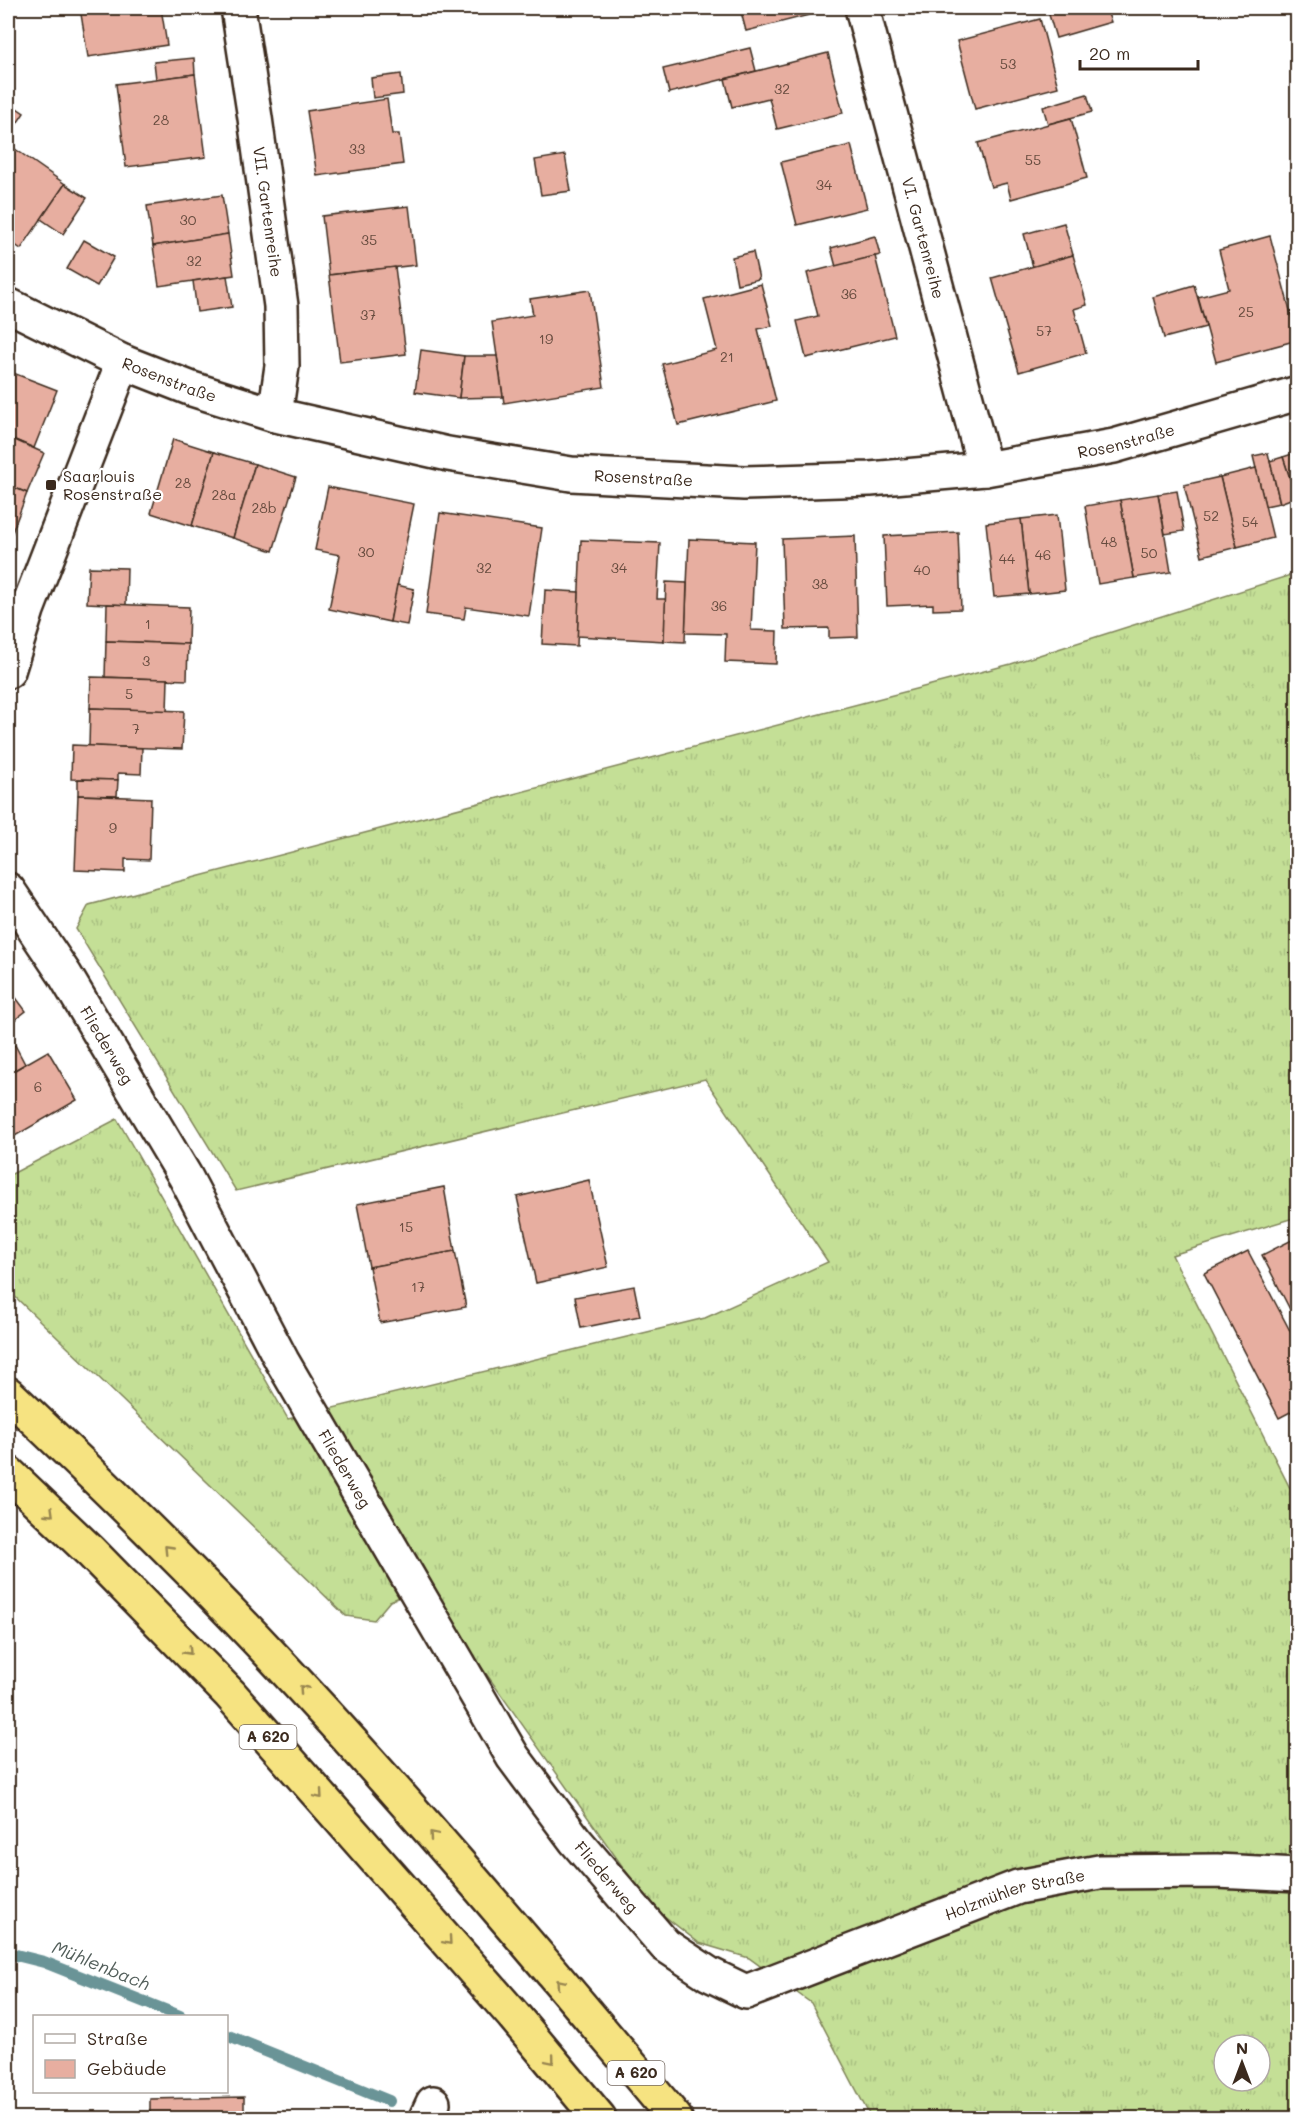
<svg xmlns="http://www.w3.org/2000/svg" width="1305" height="2126" viewBox="0 0 1305 2126" font-family="Mali,sans-serif">
<defs>
<pattern id="grass-tufts" width="24" height="20" patternUnits="userSpaceOnUse" patternTransform="scale(1.5)"><rect width="24" height="20" fill="#c4df96"/><path d="M3 7l-1-3M5 7V3M7 7l1-3M15 17l-1-3M17 17v-4M19 17l1-3" fill="none" stroke="#a9c081"/></pattern>
</defs>
<rect width="100%" height="100%" fill="#fff"/>
<filter id="ink" filterUnits="userSpaceOnUse"><feTurbulence type="fractalNoise" baseFrequency=".0167" numOctaves="2"/><feDisplacementMap in="SourceGraphic" scale="12" xChannelSelector="R" yChannelSelector="G"/><feConvolveMatrix kernelMatrix="1 2 1 2 8 2 1 2 1" color-interpolation-filters="sRGB"/></filter>
<g filter="url(#ink)">
<path fill="url(#grass-tufts)" stroke="#80845a" stroke-width="1.5" fill-rule="evenodd" d="M1297,573V1217L1172,1255L1297,1502V2118H871L811,2003L749,1958L699,1943L649,1904L425,1587L390,1601L374,1620L346,1616L8,1290V1176L117,1119L288,1419L705,1318L828,1262L705,1079L236,1191L76,929L89,905L1011,664ZM1224,2045H1260V2081H1224Z"/>
<g fill="none" stroke-linecap="round" stroke-linejoin="round">
<g stroke="#6b9497" stroke-width="12">
<polyline points="8,1953 44,1962 180,2016"/>
<polyline points="226,2035 389,2101"/>
</g>
</g>
<g fill="#e7aea0" stroke="#3b2a1e" stroke-width="1.5">
<polygon points="80,8 161,8 167,45 88,57"/>
<polygon points="740,8 811,8 813,14 746,31"/>
<polygon points="811,8 841,8 813,14"/>
<polygon points="1047,8 1106,8 1111,22 1056,38"/>
<polygon points="1040,19 1058,87 975,109 957,41"/>
<polygon points="750,48 756,71 669,93 663,69"/>
<polygon points="828,53 843,113 777,129 769,98 732,107 725,79"/>
<polygon points="194,58 195,74 156,79 154,62"/>
<polygon points="195,74 206,157 126,167 116,84"/>
<polygon points="401,74 403,94 373,98 371,78"/>
<polygon points="1087,94 1092,112 1048,124 1043,107"/>
<polygon points="387,99 392,134 399,134 403,164 317,176 307,111"/>
<polygon points="8,102 24,113 8,137"/>
<polygon points="1071,118 1087,178 1011,199 1007,183 991,187 978,143"/>
<polygon points="8,144 65,184 21,249 8,240"/>
<polygon points="851,145 867,208 797,225 781,162"/>
<polygon points="565,155 571,191 541,195 535,160"/>
<polygon points="65,184 87,198 63,234 41,219"/>
<polygon points="222,195 228,234 153,246 147,206"/>
<polygon points="409,206 416,265 329,275 322,216"/>
<polygon points="1064,223 1073,255 1033,267 1024,234"/>
<polygon points="228,234 234,275 159,286 153,246"/>
<polygon points="875,236 880,255 836,267 831,248"/>
<polygon points="1270,236 1298,340 1216,362 1198,297 1229,289 1219,250"/>
<polygon points="84,240 114,257 97,286 67,269"/>
<polygon points="753,252 759,279 737,284 732,257"/>
<polygon points="1073,255 1087,305 1074,309 1086,353 1019,372 992,278"/>
<polygon points="875,256 895,336 806,358 797,321 818,316 807,273"/>
<polygon points="395,267 406,354 340,362 329,275"/>
<polygon points="227,276 232,307 197,312 193,281"/>
<polygon points="761,284 772,326 758,329 776,401 678,425 662,364 717,350 704,299"/>
<polygon points="1194,285 1206,327 1164,338 1153,297"/>
<polygon points="590,290 604,387 504,403 492,322 533,315 530,299"/>
<polygon points="421,350 464,356 459,398 415,392"/>
<polygon points="464,356 497,356 503,397 459,398"/>
<polygon points="8,371 57,390 34,448 8,437"/>
<polygon points="8,437 44,453 27,493 8,485"/>
<polygon points="173,439 214,452 192,526 151,513"/>
<polygon points="214,452 255,464 233,538 192,526"/>
<polygon points="1298,452 1298,502 1283,457"/>
<polygon points="1268,453 1280,503 1265,506 1253,456"/>
<polygon points="1283,457 1296,497 1280,503 1270,461"/>
<polygon points="255,464 296,477 273,551 233,538"/>
<polygon points="1256,468 1273,538 1237,547 1220,477"/>
<polygon points="1220,477 1237,547 1202,556 1184,485"/>
<polygon points="8,485 27,493 8,543"/>
<polygon points="328,487 414,504 390,622 329,609 340,555 315,550"/>
<polygon points="1177,491 1184,531 1165,534 1158,494"/>
<polygon points="1158,494 1171,572 1134,578 1120,500"/>
<polygon points="1120,500 1134,578 1098,584 1085,506"/>
<polygon points="440,513 542,528 529,616 466,607 464,619 426,614"/>
<polygon points="1057,515 1065,590 1029,594 1021,519"/>
<polygon points="1021,519 1029,594 994,597 986,523"/>
<polygon points="958,532 961,609 933,610 933,604 887,606 884,536"/>
<polygon points="855,536 858,637 829,638 829,628 785,629 782,539"/>
<polygon points="689,539 755,542 751,630 777,631 776,664 725,662 726,634 685,633"/>
<polygon points="581,540 660,543 657,599 666,599 664,641 577,636"/>
<polygon points="89,567 127,568 126,605 87,603"/>
<polygon points="666,582 687,583 685,642 664,641"/>
<polygon points="397,585 414,589 407,625 390,622"/>
<polygon points="545,590 579,592 577,646 542,644"/>
<polygon points="107,604 189,607 188,644 106,641"/>
<polygon points="106,641 188,644 187,680 105,677"/>
<polygon points="91,677 168,679 167,711 90,708"/>
<polygon points="90,708 184,711 182,749 89,746"/>
<polygon points="72,745 142,748 141,774 118,773 118,780 71,779"/>
<polygon points="78,779 118,780 117,796 78,795"/>
<polygon points="78,795 151,798 149,860 125,859 125,872 75,870"/>
<polygon points="8,987 26,1011 8,1025"/>
<polygon points="15,1045 25,1064 8,1074 8,1050"/>
<polygon points="48,1051 77,1100 8,1140 8,1074"/>
<polygon points="589,1180 608,1267 536,1283 517,1197"/>
<polygon points="444,1187 455,1251 369,1267 357,1204"/>
<polygon points="1294,1239 1298,1245 1298,1325 1262,1255"/>
<polygon points="455,1251 466,1307 380,1323 369,1267"/>
<polygon points="1248,1251 1298,1346 1298,1408 1279,1418 1204,1273"/>
<polygon points="634,1286 640,1316 581,1328 575,1297"/>
<polygon points="244,2097 244,2118 150,2118 150,2099"/>
</g>
<g fill="none" stroke-linecap="round" stroke-linejoin="round">
<defs>
<g id="minor">
<path id="s1" d="M238,8L255,118L281,306L282,366L275,415"/>
<path id="s2" d="M862,8L985,469"/>
<path id="s3" d="M8,305L123,362L192,389L275,415L448,454L571,474L744,483L870,479L985,469L1114,446L1298,393"/>
<polyline points="8,671 27,610 123,362"/>
<path id="s4" d="M8,890L65,975L185,1176L282,1361L513,1757L575,1840L665,1945L709,1974L746,1992L1018,1887L1099,1872L1217,1871L1298,1875"/>
<polyline points="426,2118 433,2103"/>
</g>
<g id="motorway">
<path d="M8,1394C99,1480 189,1567 275,1659C414,1807 544,1963 675,2118"/>
<polyline points="8,1473 91,1552 230,1694 513,2015 599,2118"/>
</g>
</defs>
<use href="#minor" stroke="#3b2a1e" stroke-width="38"/>
<use href="#motorway" stroke="#3b2a1e" stroke-width="38"/>
<use href="#minor" stroke="#fff" stroke-width="33"/>
<use href="#motorway" stroke="#f6e381" stroke-width="33"/>
</g>
<defs><path id="oneway-chevron" d="M-2-3.5L2.5 0L-2 3.5" fill="none" stroke-width="1.6" stroke-linecap="round" stroke-linejoin="round" transform="scale(1.5)"/></defs>
<g stroke="#988650">
<use href="#oneway-chevron" transform="translate(50 1513) rotate(44)"/>
<use href="#oneway-chevron" transform="translate(168 1549) rotate(-134)"/>
<use href="#oneway-chevron" transform="translate(188 1651) rotate(46)"/>
<use href="#oneway-chevron" transform="translate(303 1689) rotate(-132)"/>
<use href="#oneway-chevron" transform="translate(319 1795) rotate(49)"/>
<use href="#oneway-chevron" transform="translate(433 1835) rotate(-131)"/>
<use href="#oneway-chevron" transform="translate(448 1941) rotate(49)"/>
<use href="#oneway-chevron" transform="translate(560 1983) rotate(-131)"/>
<use href="#oneway-chevron" transform="translate(551 2060) rotate(50)"/>
</g>
</g>
<rect fill="#3b2a1e" stroke="#fff" stroke-width="2" x="45" y="479" width="12" height="12" rx="3"/>
<g text-anchor="middle" stroke-width="4.5" stroke-linejoin="round" paint-order="stroke">
<g font-size="14" fill="#664b3e">
<text x="1008" y="69">53</text>
<text x="782" y="94">32</text>
<text x="161" y="125">28</text>
<text x="357" y="154">33</text>
<text x="1033" y="165">55</text>
<text x="824" y="190">34</text>
<text x="188" y="225">30</text>
<text x="369" y="245">35</text>
<text x="194" y="266">32</text>
<text x="849" y="299">36</text>
<text x="1246" y="317">25</text>
<text x="368" y="320">37</text>
<text x="1044" y="336">57</text>
<text x="546" y="344">19</text>
<text x="727" y="362">21</text>
<text x="183" y="488">28</text>
<text x="224" y="500">28a</text>
<text x="264" y="513">28b</text>
<text x="1211" y="521">52</text>
<text x="1250" y="527">54</text>
<text x="1109" y="547">48</text>
<text x="366" y="557">30</text>
<text x="1149" y="558">50</text>
<text x="1043" y="560">46</text>
<text x="1007" y="564">44</text>
<text x="484" y="573">32</text>
<text x="619" y="573">34</text>
<text x="922" y="575">40</text>
<text x="820" y="589">38</text>
<text x="719" y="611">36</text>
<text x="148" y="629">1</text>
<text x="146" y="666">3</text>
<text x="129" y="699">5</text>
<text x="136" y="734">7</text>
<text x="113" y="833">9</text>
<text x="38" y="1092">6</text>
<text x="406" y="1232">15</text>
<text x="418" y="1292">17</text>
</g>
<g fill="#fff" stroke="#766a62" stroke-width="1.5">
<rect x="239.5" y="1725" width="57" height="24" rx="4.5"/>
<rect x="607.5" y="2061" width="57" height="24" rx="4.5"/>
</g>
<g font-size="15" font-weight="bold" fill="#3b2a1e">
<text x="268" y="1742">A 620</text>
<text x="636" y="2078">A 620</text>
</g>
<g font-size="16" fill="#3b2a1e" stroke="#fff">
<text dy="6" stroke="none"><textPath href="#s1" startOffset="206">VII. Gartenreihe</textPath></text>
<text dy="6" stroke="none"><textPath href="#s2" startOffset="238">VI. Gartenreihe</textPath></text>
<text dy="6" stroke="none"><textPath href="#s3" startOffset="178">Rosenstraße</textPath></text>
<text dy="6" stroke="none"><textPath href="#s3" startOffset="1150">Rosenstraße</textPath></text>
<text dy="6" stroke="none"><textPath href="#s3" startOffset="664">Rosenstraße</textPath></text>
<text dy="6" stroke="none"><textPath href="#s4" startOffset="184">Fliederweg</textPath></text>
<text dy="6" stroke="none"><textPath href="#s4" startOffset="670">Fliederweg</textPath></text>
<text dy="6" stroke="none"><textPath href="#s4" startOffset="1156">Fliederweg</textPath></text>
<text dy="6" stroke="none"><textPath href="#s4" startOffset="1626">Holzmühler Straße</textPath></text>
</g>
<g font-size="16" fill="#3b2a1e" stroke="#fff" text-anchor="start">
<text x="63" y="482">Saarlouis<tspan x="63" dy="18">Rosenstraße</tspan></text>
</g>
<g font-size="18" font-style="italic" fill="#535f5b" stroke="#fff">
<text transform="translate(101 1966) rotate(22)" y="6">Mühlenbach</text>
</g>
</g>
<rect width="1305" height="2126" fill="none" stroke="#fff" stroke-width="30"/>
<rect x="15" y="15" width="1275" height="2096" fill="none" stroke="#3b2a1e" stroke-width="2" filter="url(#ink)"/>
<rect x="33" y="2015" width="195" height="78" fill="#ffffff" stroke="#b1aaa5" stroke-width="1.5"/>
<rect x="45" y="2034" width="30" height="9" fill="#ffffff" stroke="#b1aaa5" stroke-width="1.5"/>
<text x="87" y="2045" font-size="18" fill="#3b2a1e">Straße</text>
<rect x="45" y="2060" width="30" height="18" fill="#e7aea0" stroke="#b1aaa5" stroke-width="1.5"/>
<text x="87" y="2075" font-size="18" fill="#3b2a1e">Gebäude</text>
<g transform="translate(1242 2063)"><circle r="28" fill="#ffffff" stroke="#b1aaa5" stroke-width="1.5"/>
<path d="M0-4.5L10 22L0 15L-10 22Z" fill="#3b2a1e"/>
<text y="-9" font-size="16" font-weight="bold" text-anchor="middle" fill="#3b2a1e">N</text>
</g>
<path d="M1080 60v9h118v-9" fill="none" stroke="#3b2a1e" stroke-width="3"/>
<text x="1089" y="60" font-size="18" fill="#3b2a1e" stroke="#ffffff" stroke-width="4.5" paint-order="stroke">20 m</text>
</svg>
